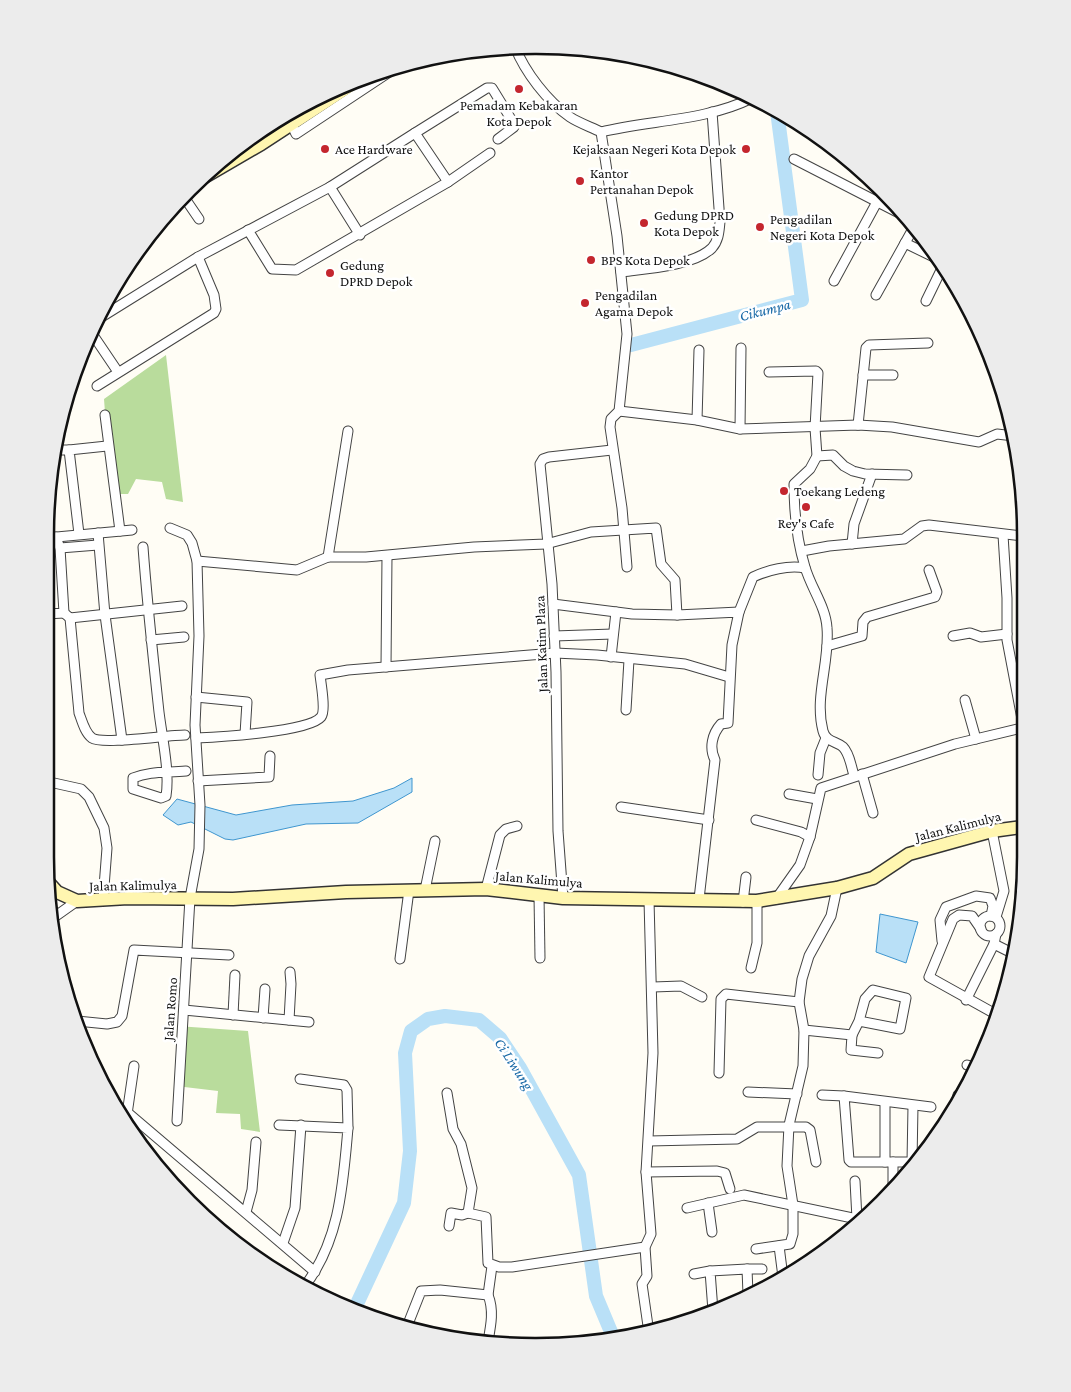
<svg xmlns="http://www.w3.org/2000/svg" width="1071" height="1392" viewBox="0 0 1071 1392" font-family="'Crimson Pro',serif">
<rect width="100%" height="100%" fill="#fffdf5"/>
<g fill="#b9dc9c">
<polygon points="166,355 183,502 166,499 162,482 136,479 128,494 111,494 104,399"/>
<polygon points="177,1026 248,1031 260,1132 241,1129 240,1114 216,1113 218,1091 176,1086"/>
</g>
<g fill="#b9e0f7" stroke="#3f96cf">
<polygon points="412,778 412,792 358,823 306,824 233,840 225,839 191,822 178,825 163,815 177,799 236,815 292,805 353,801 394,788"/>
<polygon points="880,914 918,922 906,963 876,952"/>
</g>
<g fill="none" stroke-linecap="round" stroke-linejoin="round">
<g stroke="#b9e0f7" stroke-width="14">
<polyline points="631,345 802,300 777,111"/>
<polyline points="355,1308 404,1203 410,1151 405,1053 411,1031 428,1019 445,1016 479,1020 500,1038 520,1068 579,1175 596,1296 614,1339"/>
</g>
<defs>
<g id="street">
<path d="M515,47C525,72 547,101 570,117C579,123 591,127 601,132L617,236L627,334L619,411L611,419L610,427L622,508L627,567"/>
<polyline points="287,115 296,134 397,67"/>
<path d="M601,132C650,120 706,121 752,98"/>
<polyline points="794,159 905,216"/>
<polyline points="448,182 415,133 487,88 492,88 514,124 514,127 498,139"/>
<polyline points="330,187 415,133"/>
<polyline points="184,197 199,219"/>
<polyline points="248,230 272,269 296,270 448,182 490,153"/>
<polyline points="905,243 942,261"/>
<path d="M621,272C645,269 694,266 712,248C719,240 719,231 720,222L712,112"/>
<polyline points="834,281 877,202"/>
<polyline points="876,295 914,227"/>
<polyline points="926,301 944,264"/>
<polyline points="95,321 198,257 330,187 360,235"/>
<polyline points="91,332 118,372"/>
<path d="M769,372L816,371L818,373L815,428L817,456L810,469L794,484C794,511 797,541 805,567C811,588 826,607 827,628C830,662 814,697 823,731C826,742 836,741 843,747C850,754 851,767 854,775"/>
<polyline points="863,375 893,375"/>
<polyline points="97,386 214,313 216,309 214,295 198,257"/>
<polyline points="619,411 697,420 740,429 858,425 892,427 979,442 997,434 1014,436"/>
<polyline points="105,415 120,531"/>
<polyline points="697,420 699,350"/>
<polyline points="858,425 866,348 869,345 928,343"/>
<polyline points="740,429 741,348"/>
<polyline points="55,450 69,450"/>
<polyline points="817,456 833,455 844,466 853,471 865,474 907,475"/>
<polyline points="170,528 187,535 192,543 197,561 199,636 195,725 200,805 199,849 190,898 177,1121"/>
<polyline points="98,533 105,615 122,740"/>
<polyline points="79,534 69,450 107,446"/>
<polyline points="1003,535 1007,598 1007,640 1022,719"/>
<polyline points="46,538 132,530"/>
<polyline points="852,544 854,524 872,474"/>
<path d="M143,547C147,602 153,657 159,712C162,737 170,772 166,796L161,798L133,789V778C150,771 167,773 186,771"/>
<polyline points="60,548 98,545"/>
<polyline points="802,551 829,546 904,539 922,526 929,525 1022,536"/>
<polyline points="328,557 348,431"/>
<path d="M197,561L297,570L328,557H366L474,547L546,544L591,532L656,528L661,564L675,580L677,615L739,612L732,645L728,723L721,724C712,734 709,748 715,760L699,899"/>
<polyline points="553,604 632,614 677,615"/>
<path d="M739,612L753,577C768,570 788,565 805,568"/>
<polyline points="64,613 70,618 182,606"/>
<polyline points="46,614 64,613 60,548 56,537"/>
<path d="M70,618L79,713C82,721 85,733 92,738C102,745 167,735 185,735"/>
<polyline points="554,636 613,634"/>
<polyline points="953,636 970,633 981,637 1007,634"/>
<polyline points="151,640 184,637"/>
<polyline points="827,646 862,636 863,622 867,617 935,597 937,592 929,570"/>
<polyline points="611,657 616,612"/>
<polyline points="386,667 387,556"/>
<polyline points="196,697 247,702 245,734"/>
<polyline points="965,700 976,739"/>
<polyline points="626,710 629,660"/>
<path d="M196,738C217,737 309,732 321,717C326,711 321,684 320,675L348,670L555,653L597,655L685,664L729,677"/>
<polyline points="862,774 873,813"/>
<polyline points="818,775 820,753 826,738"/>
<polyline points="45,781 81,789 89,797 104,828 107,848 103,900"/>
<polyline points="198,781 269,777 270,756"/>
<polyline points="789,794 817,799"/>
<polyline points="621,807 709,820"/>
<polyline points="756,820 801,832 810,837"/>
<polyline points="992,831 1004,891 996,917"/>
<polyline points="486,889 500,835 506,829 517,826"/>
<polyline points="425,890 435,841"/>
<polyline points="539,896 540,958"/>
<polyline points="563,898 558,831 556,672 552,584 540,464 543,459 549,457 612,450"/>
<polyline points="776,899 800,865 810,837 821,788 955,744 1022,728"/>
<polyline points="743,902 746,877"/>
<circle cx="990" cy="926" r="10"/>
<polyline points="53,918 77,901"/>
<polyline points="981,929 972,916 959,915 953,919 929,977 999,1016"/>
<polyline points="942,941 940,920 946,907 976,896 990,898 993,906 991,916"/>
<polyline points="994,944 1014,954"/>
<polyline points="400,959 409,890"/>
<polyline points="751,968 757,943 757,901"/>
<polyline points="653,987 681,986 702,997"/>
<polyline points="966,1000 994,944 996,934"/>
<polyline points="184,1010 309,1022"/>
<polyline points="233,1015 235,975"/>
<polyline points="263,1018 265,989"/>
<polyline points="289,1020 291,984 290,972"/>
<polyline points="77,1021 107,1024 117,1022 122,1016 134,950 229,955"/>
<polyline points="804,1030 852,1035 851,1050 878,1053"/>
<polyline points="852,1035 859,1021 900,1029 906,998 873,990 865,999 859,1021"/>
<polyline points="967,1065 974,1067"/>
<polyline points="719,1073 721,999 726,994 799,1002"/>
<polyline points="300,1079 344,1085 347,1090 348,1128"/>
<polyline points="748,1092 797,1094"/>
<polyline points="447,1093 453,1129 461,1144 472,1188 468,1213 486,1217 488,1263 499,1267 512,1267 645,1247"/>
<polyline points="822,1095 844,1096"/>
<polyline points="957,1101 958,1095"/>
<polyline points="115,1108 128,1113 315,1272"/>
<polyline points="126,1121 134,1066"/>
<path d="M279,1125L348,1128C343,1184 340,1241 304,1287"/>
<polyline points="649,1141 737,1139 757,1127 806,1127 810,1130 816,1162"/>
<polyline points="885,1162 885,1102"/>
<polyline points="893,1162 912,1162 913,1106"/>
<polyline points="646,1172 717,1171 725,1173 730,1189"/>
<polyline points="855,1181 857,1219"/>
<polyline points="893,1191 893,1162 851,1162 849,1160 844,1096 931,1107"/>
<polyline points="708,1203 712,1232"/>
<polyline points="687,1208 744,1195 862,1220"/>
<polyline points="246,1212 252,1190 256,1142"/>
<polyline points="449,1226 451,1213 462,1215 468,1213"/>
<polyline points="283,1243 295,1208 301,1125"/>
<polyline points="779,1246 783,1277"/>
<polyline points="756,1249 790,1244 793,1234 793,1205 787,1166 789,1125 803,1066 804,1030 799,1002 802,979 809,956 831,916 837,888"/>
<polyline points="747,1269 762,1269"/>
<polyline points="694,1274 710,1271"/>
<polyline points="488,1295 492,1266"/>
<polyline points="713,1311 710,1271 747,1269 748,1294"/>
<path d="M406,1329L421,1291L440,1290L488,1295C494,1310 491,1325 488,1341"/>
<polyline points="649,1333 642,1284 647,1276 645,1247 651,1234 646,1172 653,1053 649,900"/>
</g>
<g id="secondary">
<polyline points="199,180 261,144 362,78"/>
<polyline points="48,882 57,892 77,901 128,898 233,899 346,892 486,889 563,898 757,901 837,888 873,878 909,854 992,831 1022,827"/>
</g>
</defs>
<use href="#street" stroke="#444" stroke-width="11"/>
<use href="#secondary" stroke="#333" stroke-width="15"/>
<use href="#street" stroke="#fff" stroke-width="9"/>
<use href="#secondary" stroke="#fff6b0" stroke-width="12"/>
</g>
<g fill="#c4262e" stroke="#fff" stroke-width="2">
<circle cx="519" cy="89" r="5"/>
<circle cx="325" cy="149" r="5"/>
<circle cx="746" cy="149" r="5"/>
<circle cx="580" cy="181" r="5"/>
<circle cx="644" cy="223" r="5"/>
<circle cx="760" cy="227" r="5"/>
<circle cx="591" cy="260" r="5"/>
<circle cx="330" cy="273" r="5"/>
<circle cx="585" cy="303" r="5"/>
<circle cx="784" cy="491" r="5"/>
<circle cx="806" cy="507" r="5"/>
</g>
<g text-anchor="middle" stroke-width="5" stroke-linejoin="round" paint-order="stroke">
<g font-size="14" fill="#111" stroke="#fff" text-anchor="start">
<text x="519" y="110" text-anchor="middle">Pemadam Kebakaran<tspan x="519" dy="16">Kota Depok</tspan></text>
<text x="335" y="154">Ace Hardware</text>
<text x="736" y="154" text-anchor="end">Kejaksaan Negeri Kota Depok</text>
<text x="590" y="178">Kantor<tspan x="590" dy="16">Pertanahan Depok</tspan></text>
<text x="654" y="220">Gedung DPRD<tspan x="654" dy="16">Kota Depok</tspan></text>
<text x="770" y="224">Pengadilan<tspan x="770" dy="16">Negeri Kota Depok</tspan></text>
<text x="601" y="265">BPS Kota Depok</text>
<text x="340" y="270">Gedung<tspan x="340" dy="16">DPRD Depok</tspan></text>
<text x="595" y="300">Pengadilan<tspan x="595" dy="16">Agama Depok</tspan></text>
<text x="794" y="496">Toekang Ledeng</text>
<text x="806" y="528" text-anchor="middle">Rey's Cafe</text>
</g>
<g font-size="14" fill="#111" stroke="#fff">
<text transform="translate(541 644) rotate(-92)" y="5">Jalan Katim Plaza</text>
<text transform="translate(958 826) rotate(-14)" y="5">Jalan Kalimulya</text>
<text transform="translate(539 879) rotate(5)" y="5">Jalan Kalimulya</text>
<text transform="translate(133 885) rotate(-1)" y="5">Jalan Kalimulya</text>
<text transform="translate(170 1009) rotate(-86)" y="5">Jalan Romo</text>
</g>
<g font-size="15" font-style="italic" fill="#1768a6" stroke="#fff">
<text transform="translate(765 310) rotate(-14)" y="5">Cikumpa</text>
<text transform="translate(514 1064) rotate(57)" y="5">Ci Liwung</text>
</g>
</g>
<path d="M0 0H1071V1392H0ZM535 54H536A481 481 0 0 1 1017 535V857A481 481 0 0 1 536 1338H535A481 481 0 0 1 54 857V535A481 481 0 0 1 535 54Z" fill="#ececec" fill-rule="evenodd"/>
<path fill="none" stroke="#111" stroke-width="2.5" d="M535 54H536A481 481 0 0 1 1017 535V857A481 481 0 0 1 536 1338H535A481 481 0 0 1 54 857V535A481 481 0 0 1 535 54Z"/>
</svg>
